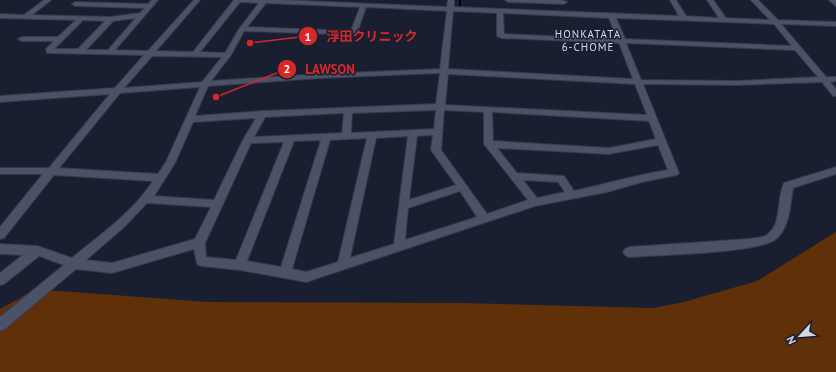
<svg xmlns="http://www.w3.org/2000/svg" width="836" height="372" viewBox="0 0 836 372" font-family="'PT Sans','Noto Sans JP',sans-serif">
<rect width="100%" height="100%" fill="#191f31"/>
<polygon fill="#603109" points="836,232 836,372 0,372 0,309 29,293 46,290 207,302 461,303 653,308 684,302 757,281"/>
<g fill="none" stroke-linecap="round" stroke-linejoin="round">
<polyline stroke="#03012b" stroke-width="2" points="460,0 460,7"/>
<defs>
<g id="minor">
<path d="M44,0H51L32,15L111,17L140,13L145,8L75,6L72,4L75,2L148,4L152,0H158L115,50L148,51L194,0H200L156,51L193,52L234,0H282L447,7L448,0H454V7L679,16L670,0H676L686,16L719,18L707,0H713L726,18L770,20L751,0H758L778,20L836,22V26L781,24L826,77H836V81L830,82L836,89V96H833L822,82L737,85L643,84L679,173L677,175L642,182L607,192L535,206L306,282L240,270L201,266L197,264L194,249L112,273L76,269L5,329L0,331V317L64,265L39,256L4,284L0,285V273L23,255L0,254V244L37,246L72,258C100,235 133,212 153,181L54,175L4,238L0,239V227L43,174H0V168H49L110,94L0,102V96L115,88L144,55L47,53L46,49L54,41H22L18,39L22,37H58L76,20L0,18V14L24,15ZM240,2L259,3L239,29L225,53L200,52ZM266,3L360,7L351,31L247,27ZM366,7L447,11L440,69L320,74L211,81L231,55L244,31L354,35L357,33ZM453,11L497,13V36L501,38L619,43L633,79L448,69ZM503,13L609,18L617,39L504,34ZM136,18L108,50H86L113,21ZM616,18L774,24L792,46L625,39ZM83,20L105,21L78,49H54ZM626,43L795,50L818,77L737,81L641,80ZM152,56L222,57L202,82L124,88ZM440,73L436,104L263,111L195,116L208,86L320,78ZM448,74L635,84L647,115L445,105ZM200,87L166,162L158,174L59,168L120,93ZM436,110L434,129L351,133L352,113ZM444,110L484,112V144L528,200L487,214L441,150ZM492,112L649,121L656,139L609,148L493,141ZM344,113L342,133L254,137L265,117ZM256,118L243,140L214,200L154,196L175,163L193,122ZM433,135L431,150L456,185L409,200L417,136ZM408,136L394,244L350,258L376,138ZM367,138L338,262L306,272L292,269L330,140ZM321,140L281,267L247,261L294,141ZM284,142L236,260L206,257L205,243L251,143ZM658,145L668,170C636,175 606,184 574,191L564,176L517,173L497,148L609,154ZM523,180L558,182L565,192L537,198ZM460,191L477,217L405,240L408,208ZM147,203L211,207L195,239L112,263L86,260L123,228Z"/>
<polygon points="505,0 561,0 567,2 564,4 508,2"/>
<polygon points="829,0 836,0 836,6"/>
<path d="M836,167V174L793,188C790,205 790,227 776,239C761,253 655,255 629,257L625,255L623,252L625,249L629,247L749,239C754,238 760,238 765,236C783,226 776,199 784,183Z"/>
</g>
</defs>
<use href="#minor" stroke="#363a49" stroke-width="2"/>
<use href="#minor" fill="#4b5166" fill-rule="evenodd"/>
</g>
<g text-anchor="middle" stroke-width="3" stroke-linejoin="round" paint-order="stroke">
<g font-size="11" letter-spacing="1" fill="#d4dcf5" stroke="#191f31">
<text x="588" y="38">HONKATATA<tspan x="588" dy="13">6-CHOME</tspan></text>
</g>
</g>
<path fill="none" stroke="#d62828" stroke-width="1.5" d="M250 43L308 36M216 97L287 69"/>
<g fill="#d62828" stroke="#191f31" stroke-width="1.5">
<circle cx="250" cy="43" r="4"/>
<circle cx="216" cy="97" r="4"/>
<circle cx="308" cy="36" r="10"/>
<circle cx="287" cy="69" r="10"/>
</g>
<g font-size="12" text-anchor="middle" font-weight="bold" fill="#fff">
<text x="308" y="41">1</text>
<text x="287" y="73">2</text>
</g>
<g font-size="13" text-anchor="middle" font-weight="bold" fill="#d62828" stroke="#191f31" stroke-width="3" stroke-linejoin="round" paint-order="stroke">
<text x="372" y="41">浮田クリニック</text>
<text x="330" y="74">LAWSON</text>
</g>
<g transform="translate(800 336) rotate(244)" stroke="#191f31" stroke-width="3" paint-order="stroke">
<path d="M0-3L7 15L0 10L-7 15Z" fill="#d3d7e3"/>
<text y="-6" font-size="11" font-weight="bold" text-anchor="middle" fill="#d3d7e3">N</text>
</g>
</svg>
